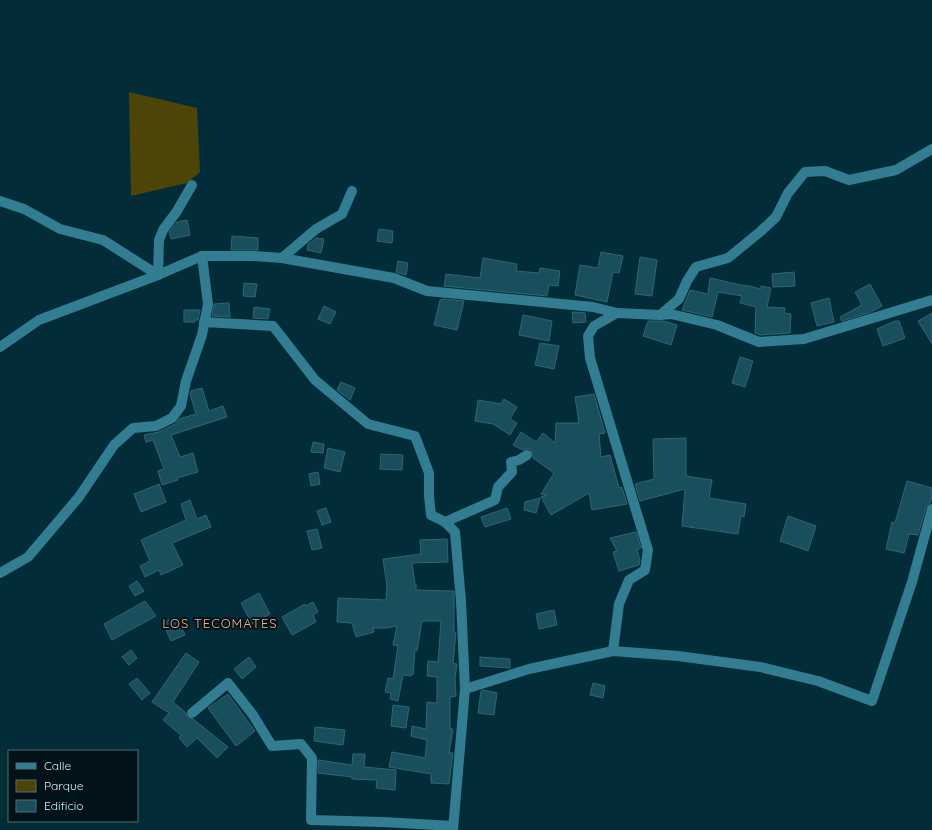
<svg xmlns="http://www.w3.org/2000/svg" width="932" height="830" viewBox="0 0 932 830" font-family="Quicksand,sans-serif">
<rect width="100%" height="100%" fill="#022c37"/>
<polygon fill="#4d4508" points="129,92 197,108 200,172 187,183 131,196"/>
<g fill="#194e5c" stroke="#326574">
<polygon points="187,220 190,235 171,239 169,232 177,222"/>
<polygon points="379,229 393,231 392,243 377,241"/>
<polygon points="232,236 258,238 258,250 231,250"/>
<polygon points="316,238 324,239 321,253 307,250 308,244"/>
<polygon points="601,252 623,256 619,273 613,272 607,302 575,295 580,265 598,268"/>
<polygon points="640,257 657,260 652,296 635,294"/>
<polygon points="483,258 517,264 516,271 539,273 540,268 560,271 558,286 549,285 547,296 444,286 446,274 480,278"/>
<polygon points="398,261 408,263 406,275 396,272"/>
<polygon points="794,272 795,286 773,287 772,274"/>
<polygon points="710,278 745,286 745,285 761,289 761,286 771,288 767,307 785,308 784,313 791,314 790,333 760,335 755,333 756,307 740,303 742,296 718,292 712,317 682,310 690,290 708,294"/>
<polygon points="244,283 257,284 255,297 243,296"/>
<polygon points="870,284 882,306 871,312 842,321 840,317 862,305 855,292"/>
<polygon points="829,298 834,322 817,326 811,303"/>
<polygon points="442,299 464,301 457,330 434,325 440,300 442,300"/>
<polygon points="229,303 230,317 212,316 214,304"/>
<polygon points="324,306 336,312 330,324 318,319"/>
<polygon points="254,307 270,309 268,319 253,318"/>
<polygon points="184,310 200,310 198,320 195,320 195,322 184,322"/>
<polygon points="572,312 585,313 586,322 573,323"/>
<polygon points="932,313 932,344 918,321"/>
<polygon points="523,315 552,321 549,341 519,335"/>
<polygon points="648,321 664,321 677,325 671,345 643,336"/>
<polygon points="895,321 899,321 905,338 883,346 877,329"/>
<polygon points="540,343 559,346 554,369 535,365"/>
<polygon points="740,357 753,361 745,387 732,383"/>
<polygon points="341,382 355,388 350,400 337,390"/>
<polygon points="202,388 209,411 223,406 227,417 171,435 180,457 193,453 198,472 177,478 178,480 162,485 158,471 164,469 153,440 146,442 144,435 159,432 175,424 179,419 196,414 190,394 191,391"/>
<polygon points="594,394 605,433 599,434 601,457 610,455 619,488 622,487 627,504 592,510 589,493 551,515 541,497 547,495 541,494 554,473 533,458 533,454 530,449 526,449 523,450 513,445 521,432 536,442 543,433 555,443 556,423 579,423 575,397"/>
<polygon points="504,399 517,407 510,419 517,423 510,435 493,424 475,421 478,400 501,404"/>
<polygon points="686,438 686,476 712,480 709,498 746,504 744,517 741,516 738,534 682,526 685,489 640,501 635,484 654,479 653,439"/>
<polygon points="313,442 324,444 323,453 311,452"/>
<polygon points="328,448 345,452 340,472 324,468"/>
<polygon points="381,454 403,455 402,470 380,469"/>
<polygon points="318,472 320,484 311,486 309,474"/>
<polygon points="907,481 932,488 932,496 930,503 926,507 918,535 909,534 904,553 886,549 892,522 895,523"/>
<polygon points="159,484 166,502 141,512 134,494"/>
<polygon points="540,498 536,513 524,510 525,502"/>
<polygon points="190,500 197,519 206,515 211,527 172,543 183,565 161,575 159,570 145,577 140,566 150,561 141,540 186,520 181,504"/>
<polygon points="326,508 331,522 322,525 317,511"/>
<polygon points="507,508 511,519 485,527 481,517"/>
<polygon points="788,516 816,526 808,551 780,541"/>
<polygon points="317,529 322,548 312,550 307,531"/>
<polygon points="636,532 641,548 637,550 640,560 639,565 619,571 613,552 617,551 610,538"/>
<polygon points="447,539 448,562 412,563 415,584 416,584 416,590 454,591 454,632 456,633 453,663 457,664 455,678 456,696 450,697 450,729 453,729 449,753 453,753 449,784 431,783 431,774 389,767 392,752 425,758 427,740 411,736 412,726 426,729 427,702 437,703 437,677 427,676 428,661 438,662 441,621 422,621 417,651 415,650 413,675 411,674 411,676 403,675 398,701 390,699 391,693 385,692 388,678 393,679 398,646 393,645 397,626 387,628 373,628 374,632 356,637 352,623 337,622 338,598 386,600 387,586 383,559 421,554 420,540"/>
<polygon points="137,581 144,591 135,596 129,586"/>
<polygon points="259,593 270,614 252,624 241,603"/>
<polygon points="145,601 156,616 112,640 104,624"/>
<polygon points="313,602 318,612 313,615 316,622 292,635 282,617 305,604 306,606"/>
<polygon points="554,610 557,625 539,629 536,614"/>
<polygon points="175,617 179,625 180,624 185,635 171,641 163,623"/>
<polygon points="131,650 137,658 129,665 122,657"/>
<polygon points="186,653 199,662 173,702 186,713 187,717 193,719 228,747 217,758 197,738 187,747 179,738 181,735 163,720 169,713 152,702"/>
<polygon points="249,657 256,667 242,679 234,669"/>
<polygon points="480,657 510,659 510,668 480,666"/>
<polygon points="137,678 150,693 142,700 129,684"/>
<polygon points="593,683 605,686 603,698 590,695"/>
<polygon points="483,690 497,693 494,715 478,713 481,691"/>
<polygon points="228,694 255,731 236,746 208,708"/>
<polygon points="393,705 409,707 406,728 391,726"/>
<polygon points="315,727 345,730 343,745 314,741"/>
<polygon points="353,754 365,754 364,767 396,770 395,790 376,788 377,780 352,779 352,777 318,773 318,760 352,765"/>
</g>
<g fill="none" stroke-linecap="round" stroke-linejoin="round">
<g stroke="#337d92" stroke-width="10">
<polyline points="0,201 24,209 60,229 103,240 158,275"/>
<polyline points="282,258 316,229 342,214 352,191"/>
<polyline points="158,275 159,240 163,230 177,211 192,185"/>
<polyline points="660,315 679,299 687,281 696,267 728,258 761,231 776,217 788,193 805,172 825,171 849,180 896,170 932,149"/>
<polyline points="204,322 273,326 315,380 368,424 415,436 429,473 429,496 431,515 445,522 455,532 461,601 465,689 453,830"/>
<polyline points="0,347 39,320 158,275 202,256 254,256 282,258 394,278 427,291 593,307 617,313 660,315 671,314 717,325 759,342 804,339 932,300"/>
<polyline points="445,522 495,500 498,487 512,472 511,462 519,460 527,455"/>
<polyline points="0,573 28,557 79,497 114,445 133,428 156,426 172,418 181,406 186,381 202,335 208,304 202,256"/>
<polyline points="613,651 619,604 629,580 645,570 648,550 590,358 588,336 594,326 617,313"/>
<polyline points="465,689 529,669 613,651 678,656 760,667 818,681 872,701 912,582 932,509"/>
<polyline points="192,713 228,683 253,715 272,746 301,744 312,758 311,820 383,822 453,826"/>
</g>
</g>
<g text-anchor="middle" stroke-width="4" stroke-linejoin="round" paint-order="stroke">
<g font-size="13" letter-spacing="1" fill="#f9ab90" stroke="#011319">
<text x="220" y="628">LOS TECOMATES</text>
</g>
</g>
<rect x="8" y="750" width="130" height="72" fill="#011319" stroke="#566b72"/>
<rect x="16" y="763" width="20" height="6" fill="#337d92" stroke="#566b72"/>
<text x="44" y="770" font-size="12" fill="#d5eff8">Calle</text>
<rect x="16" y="780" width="20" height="12" fill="#4d4508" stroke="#566b72"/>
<text x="44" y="790" font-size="12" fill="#d5eff8">Parque</text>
<rect x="16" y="800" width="20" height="12" fill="#194e5c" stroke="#566b72"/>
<text x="44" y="810" font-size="12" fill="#d5eff8">Edificio</text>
</svg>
